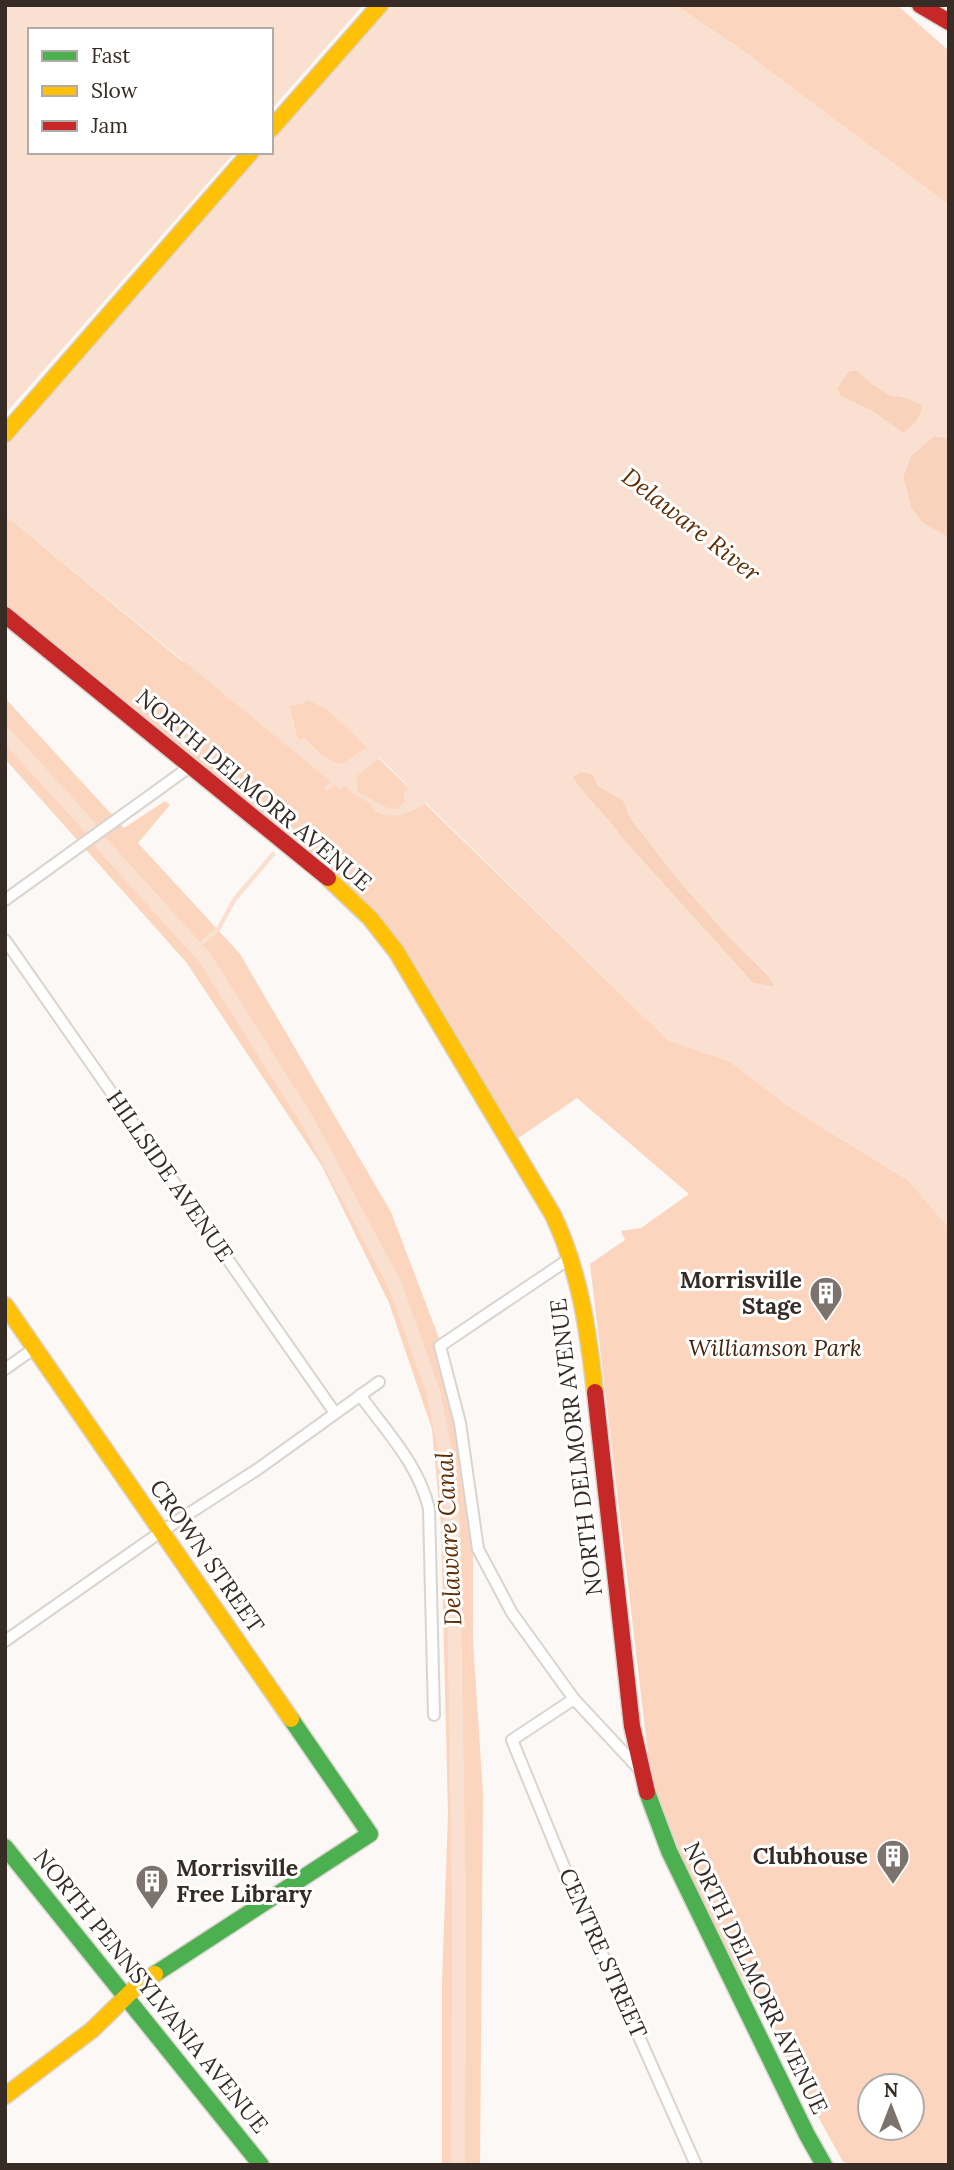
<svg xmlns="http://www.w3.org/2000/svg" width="954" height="2170" viewBox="0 0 954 2170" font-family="Lora,serif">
<rect width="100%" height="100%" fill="#fbf8f5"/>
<g fill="#fbd5bd" fill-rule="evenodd">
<polygon points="675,5 897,5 949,51 949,205 736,46"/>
<path d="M5,515L182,661L229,669L281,685L330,711L668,1040L731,1062L788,1106L909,1181L949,1228V2165H858L843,2162L656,1821L590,1264L625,1240L621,1231L641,1228L689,1194L577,1098L511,1143L379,939L292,848L5,615ZM870,2086H912V2128H870Z"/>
<polygon points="5,698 124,828 165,801 170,805 138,843 240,954 391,1212 450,1367 473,1489 473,1642 483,1793 480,2165 442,2165 442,1982 448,1814 441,1526 432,1429 389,1303 322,1166 186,962 5,759"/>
</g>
<g fill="#f8d2ba">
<path d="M856,370L889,395L905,397L923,405C921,418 914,426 903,433L872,411L840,396L837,388L849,371Z"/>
<polygon points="934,436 949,438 949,538 923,523 911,508 903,477 911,456"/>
<path d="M581,772L593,774L598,786L623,800L631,819L681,883L732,940L768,975L775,987L753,983L622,838C607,816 587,799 572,777Z"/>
</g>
<path fill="#f9e0d0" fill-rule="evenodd" d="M5,5H675L736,46L949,205V438L934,436L911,456L903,477L911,508L923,523L949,538V1228L909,1181L788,1106L731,1062L668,1040L426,803C414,812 391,821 377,812C373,810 372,806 369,803C360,796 354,797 346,786L340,789L5,515ZM30,30H271V152H30ZM856,370L873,385L889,395L905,397L923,405C921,418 914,426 903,433L872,411L840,396L837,388L849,371ZM308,700L330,711L367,747L342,764C325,761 316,749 305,738L298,740L290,706L305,703ZM380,758L409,787L403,795L405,801L398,809C379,808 375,799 358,792L357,776ZM581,772L593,774L598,786L623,800L631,819L681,883L732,940L768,974L774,986L753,983L622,838C607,816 587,799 572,777Z"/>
<g fill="#fbf8f5">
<polygon points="363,5 387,5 271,138 271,110"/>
<polygon points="235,152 259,152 5,442 5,414"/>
</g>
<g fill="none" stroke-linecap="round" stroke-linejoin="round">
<g stroke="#f9e0d0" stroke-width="4.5">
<polyline points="327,788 337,780"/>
<polyline points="196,948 219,928 234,900 273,854"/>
</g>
<g stroke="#f9e0d0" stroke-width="14">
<polyline points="5,734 89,826"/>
<polyline points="102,844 205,958 308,1122 395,1285 433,1391 447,1460 453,1524 459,1911 458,2165"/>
</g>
<defs>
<g id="street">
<polyline points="5,900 191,766"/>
<polyline points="5,940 335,1413"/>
<polyline points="572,1257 440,1346 460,1423 478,1549 512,1613 574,1699 640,1770"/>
<polyline points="5,1369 35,1348"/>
<path d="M360,1395C386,1431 419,1465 429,1509L434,1715"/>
<polyline points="5,1641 162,1531 258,1469 379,1382"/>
<polyline points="574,1699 512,1740 569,1879 696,2165"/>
</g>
<g id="fast">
<polyline points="647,1792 669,1851 807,2135 824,2165"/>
<polyline points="5,1847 261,2165"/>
<polyline points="155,1974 370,1834 291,1719"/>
</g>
<g id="slow">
<polyline points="271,129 380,5"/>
<polyline points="5,434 251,152"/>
<path d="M328,878L370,918L396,951L553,1215C580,1272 588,1330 595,1392"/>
<polyline points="5,1305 291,1719"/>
<polyline points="5,2096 92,2030 138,1985 155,1974"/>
</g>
<g id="jam">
<polyline points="920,5 949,22"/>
<polyline points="5,615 328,878"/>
<polyline points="595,1392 632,1726 647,1792"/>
</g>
</defs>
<use href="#street" stroke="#dad4cf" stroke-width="14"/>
<use href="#fast" stroke="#dad4cf" stroke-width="19"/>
<use href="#slow" stroke="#dad4cf" stroke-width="19"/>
<use href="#jam" stroke="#dad4cf" stroke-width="19"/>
<use href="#street" stroke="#fefefe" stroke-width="10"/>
<use href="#fast" stroke="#4caf50" stroke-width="16"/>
<use href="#slow" stroke="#ffc107" stroke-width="16"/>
<use href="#jam" stroke="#c62828" stroke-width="16"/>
</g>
<defs>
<symbol id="building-pin" viewBox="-11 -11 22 30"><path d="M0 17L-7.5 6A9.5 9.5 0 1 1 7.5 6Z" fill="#7c736e" stroke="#fff"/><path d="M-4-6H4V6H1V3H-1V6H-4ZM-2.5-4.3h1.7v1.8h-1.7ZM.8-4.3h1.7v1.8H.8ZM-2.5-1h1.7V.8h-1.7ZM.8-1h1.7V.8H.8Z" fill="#fff"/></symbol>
</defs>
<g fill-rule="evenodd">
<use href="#building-pin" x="807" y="1274" width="38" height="52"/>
<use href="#building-pin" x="874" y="1837" width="38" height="52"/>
<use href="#building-pin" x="133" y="1862" width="38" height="52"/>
</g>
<g text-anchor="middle" stroke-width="6" stroke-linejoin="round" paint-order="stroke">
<g font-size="23" fill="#372c25" stroke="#fff">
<text transform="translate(254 790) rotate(40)" y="8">NORTH DELMORR AVENUE</text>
<text transform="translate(170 1176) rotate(55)" y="8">HILLSIDE AVENUE</text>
<text transform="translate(576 1447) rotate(-97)" y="8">NORTH DELMORR AVENUE</text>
<text transform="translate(207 1556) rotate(55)" y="8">CROWN STREET</text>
<text transform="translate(603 1953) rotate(66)" y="8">CENTRE STREET</text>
<text transform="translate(756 1978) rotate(64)" y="8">NORTH DELMORR AVENUE</text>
<text transform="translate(151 1991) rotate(51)" y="8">NORTH PENNSYLVANIA AVENUE</text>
</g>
<g font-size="23" font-weight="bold" fill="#372c25" stroke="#fff" text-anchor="end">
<text x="802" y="1288">Morrisville<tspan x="802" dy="26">Stage</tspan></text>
<text x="868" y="1864">Clubhouse</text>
<text x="176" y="1876" text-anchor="start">Morrisville<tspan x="176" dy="26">Free Library</tspan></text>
</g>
<g font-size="23" font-style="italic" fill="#44230c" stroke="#fff">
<text x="775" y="1356">Williamson Park</text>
</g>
<g font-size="24" font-style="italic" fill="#612d02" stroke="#fff">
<text transform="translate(691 525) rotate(38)" y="8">Delaware River</text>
<text transform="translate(449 1539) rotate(-93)" y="8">Delaware Canal</text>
</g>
</g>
<rect width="954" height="2170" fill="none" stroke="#372c25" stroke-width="14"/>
<rect x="28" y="28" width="245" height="126" fill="#ffffff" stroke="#afaba8" stroke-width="2"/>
<rect x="42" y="51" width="35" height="10" fill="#4caf50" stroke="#afaba8" stroke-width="2"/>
<text x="91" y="63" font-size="21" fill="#372c25">Fast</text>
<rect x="42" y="86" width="35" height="10" fill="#ffc107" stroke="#afaba8" stroke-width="2"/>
<text x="91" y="98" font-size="21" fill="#372c25">Slow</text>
<rect x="42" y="121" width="35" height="10" fill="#c62828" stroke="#afaba8" stroke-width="2"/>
<text x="91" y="133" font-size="21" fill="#372c25">Jam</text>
<g transform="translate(891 2107)"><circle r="33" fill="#ffffff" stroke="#afaba8" stroke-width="2"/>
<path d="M0-5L12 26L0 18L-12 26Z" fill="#7c736e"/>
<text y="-10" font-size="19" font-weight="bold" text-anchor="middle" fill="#372c25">N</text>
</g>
</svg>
